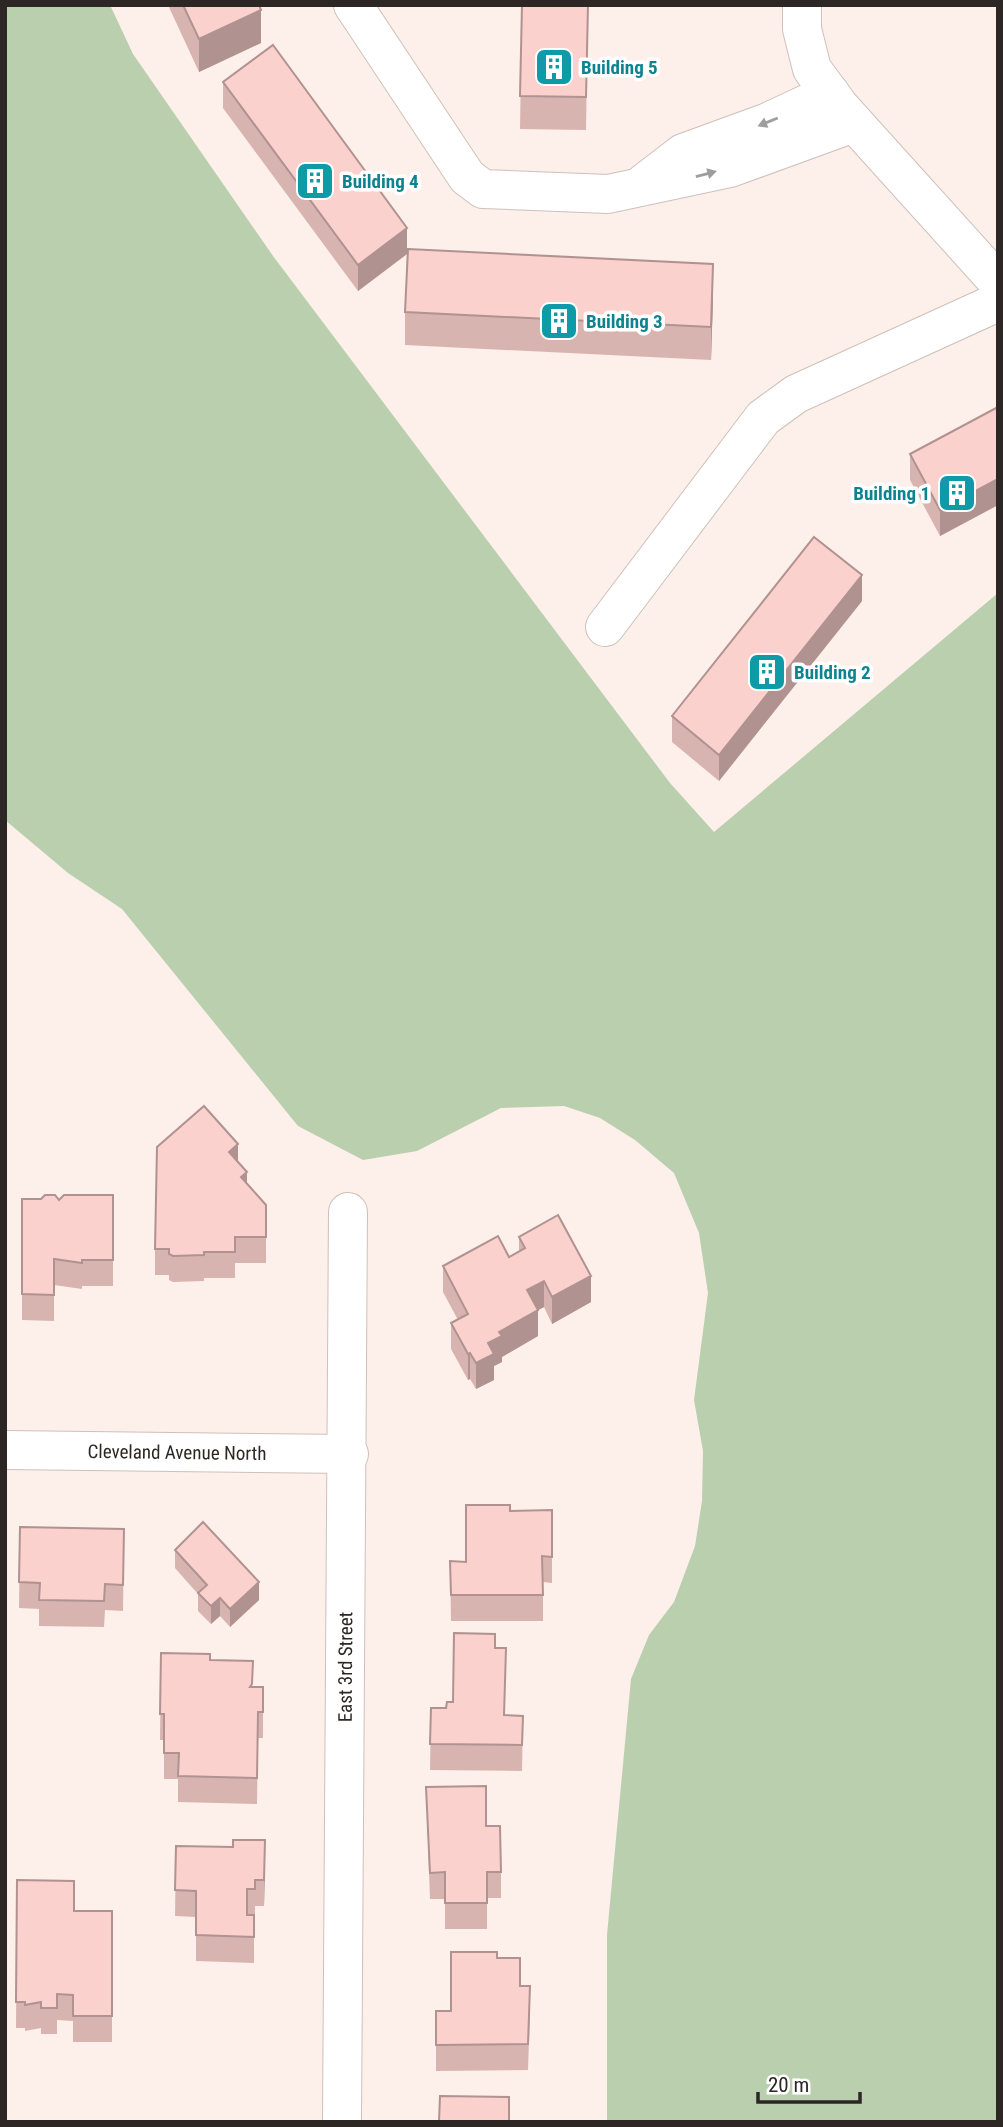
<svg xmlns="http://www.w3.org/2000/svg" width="1003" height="2127" viewBox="0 0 1003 2127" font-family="'Roboto Condensed',sans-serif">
<rect width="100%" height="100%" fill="#fdefe9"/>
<polygon fill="#bacfad" points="5,5 110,5 133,54 273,256 670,783 714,832 998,593 998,2122 607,2122 607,1935 631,1679 649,1635 674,1602 695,1546 702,1501 703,1451 694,1400 708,1293 699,1233 674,1173 635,1140 600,1118 564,1106 501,1108 417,1151 363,1160 298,1126 122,909 68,873 5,820"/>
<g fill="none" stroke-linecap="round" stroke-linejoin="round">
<defs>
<g id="minor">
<polyline points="353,5 467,177 483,189 608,194 730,168 854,123"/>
<polyline points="802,5 802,29 812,69 840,107 998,282"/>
<polyline points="644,183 683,153 768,122 830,93"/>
<polyline points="605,627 763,418 796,394 998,302"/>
<path id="s1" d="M5,1450L349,1454"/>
<path id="s2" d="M342,2122L348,1212"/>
</g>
</defs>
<use href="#minor" stroke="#cec0ba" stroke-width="40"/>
<use href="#minor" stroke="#fff" stroke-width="38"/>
</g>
<g fill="#d8b4b1">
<polygon points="168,5 259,5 261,43 199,72"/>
<polygon points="522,5 588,5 586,130 520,129"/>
<polygon points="223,82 407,251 713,297 711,360 405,345 405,312 407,254 358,291 223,108"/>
<polygon points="998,407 998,505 940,536 910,480 910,454"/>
<polygon points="862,601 719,781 672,742 672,716"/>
<polygon points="238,1161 247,1183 266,1205 266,1263 235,1263 235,1278 204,1278 204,1281 173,1282 169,1280 169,1275 155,1275 155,1249"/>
<polygon points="113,1195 113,1286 82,1286 82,1289 54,1285 54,1321 22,1320 22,1199 59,1200"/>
<polygon points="519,1237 591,1302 552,1324 544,1307 538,1310 538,1336 502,1357 502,1362 494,1366 494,1380 476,1389 470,1379 468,1380 451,1349 451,1323 458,1320 443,1292 443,1266 509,1257 519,1251"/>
<polygon points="510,1511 552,1557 552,1583 543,1582 543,1621 451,1621 450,1561 466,1562"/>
<polygon points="20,1527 124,1529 123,1611 105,1610 104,1627 39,1626 39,1609 19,1608"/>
<polygon points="175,1550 259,1600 230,1627 220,1616 211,1624 198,1611 198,1594 175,1568"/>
<polygon points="495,1648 505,1715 523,1716 522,1771 430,1770 431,1708 446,1708 453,1702"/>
<polygon points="161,1653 210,1660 253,1687 263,1687 263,1738 258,1738 257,1804 178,1802 178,1779 164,1779 164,1740 160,1740"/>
<polygon points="426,1787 486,1826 501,1872 501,1898 487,1898 487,1929 445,1929 445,1899 430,1899"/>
<polygon points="176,1846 265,1866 264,1906 255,1906 255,1915 247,1915 254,1915 254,1963 196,1961 196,1917 175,1916"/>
<polygon points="17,1880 74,1911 112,1911 112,2042 73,2042 73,2021 57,2020 57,2034 41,2034 41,2028 25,2031 25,2028 16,2028"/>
<polygon points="497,1958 520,1986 530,2012 528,2070 436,2071 436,2011 451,2011"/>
</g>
<g fill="#b09290">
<polygon points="261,10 261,43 199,72 199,39"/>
<polygon points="407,228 407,254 358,291 358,265"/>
<polygon points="713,264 713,297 711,360 711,327"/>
<polygon points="998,479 998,505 940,536 940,510"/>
<polygon points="862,575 862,601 719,781 719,755"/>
<polygon points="238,1144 238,1170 229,1152"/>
<polygon points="247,1172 247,1198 241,1177"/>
<polygon points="591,1276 591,1302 552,1324 552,1297"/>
<polygon points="544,1281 544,1307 527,1316 527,1290"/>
<polygon points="538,1310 538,1336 502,1357 502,1362 494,1366 494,1380 476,1389 476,1363 488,1343 499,1332"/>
<polygon points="470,1353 470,1379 468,1380 468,1354"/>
<polygon points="259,1582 259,1600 230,1627 230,1609"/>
<polygon points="220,1598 220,1616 211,1624 211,1606"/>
<polygon points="265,1840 265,1866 264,1906 264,1880"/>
</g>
<g fill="#fbd1ce" stroke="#b09290" stroke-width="2">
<polygon points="183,5 259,5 261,10 199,39"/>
<polygon points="522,5 588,5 586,97 520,96"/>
<polygon points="273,45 407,228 358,265 223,82"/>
<polygon points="408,249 713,264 711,327 405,312"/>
<polygon points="998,407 998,479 940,510 910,454"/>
<polygon points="814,537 862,575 719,755 672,716"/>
<polygon points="204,1106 238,1144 229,1152 247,1172 241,1177 266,1205 266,1237 235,1237 235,1252 204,1252 204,1255 173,1256 169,1254 169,1249 155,1249 157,1147"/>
<polygon points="45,1195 55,1195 59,1200 64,1195 113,1195 113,1260 82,1260 82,1263 54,1259 54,1295 22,1294 22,1199 41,1199"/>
<polygon points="558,1215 591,1276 552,1297 544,1281 527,1290 538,1310 499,1332 502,1336 488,1343 494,1354 476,1363 470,1353 468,1354 451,1323 468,1314 443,1266 498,1236 509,1257 525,1248 519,1237"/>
<polygon points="466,1505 510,1505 510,1511 552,1510 552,1557 542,1556 543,1595 451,1595 450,1561 466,1562"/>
<polygon points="203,1522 259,1582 230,1609 220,1598 211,1606 198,1593 207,1585 175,1550"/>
<polygon points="20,1527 124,1529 123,1585 105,1584 104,1601 39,1600 40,1583 19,1582"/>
<polygon points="454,1633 495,1634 495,1648 506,1648 504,1715 523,1716 522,1745 430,1744 431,1708 446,1708 447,1702 453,1702"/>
<polygon points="161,1653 210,1654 210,1660 253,1661 252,1684 250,1687 263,1687 263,1712 258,1712 257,1778 178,1776 179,1753 164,1753 164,1714 160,1714"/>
<polygon points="486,1786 486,1826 500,1826 501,1872 487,1872 487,1903 445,1903 445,1872 430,1873 426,1787"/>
<polygon points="233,1840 265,1840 264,1880 255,1880 255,1889 247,1889 247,1915 254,1915 254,1937 196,1935 196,1891 175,1890 176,1846 233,1847"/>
<polygon points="17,1880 74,1881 74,1911 112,1911 112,2016 73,2016 73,1995 57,1994 57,2008 41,2008 41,2002 25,2005 25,2002 16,2002"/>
<polygon points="451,1952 497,1952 497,1958 520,1958 520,1986 530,1986 528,2044 436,2045 436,2011 451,2011"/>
<polygon points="440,2096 509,2097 509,2122 439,2122"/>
</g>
<defs><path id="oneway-solid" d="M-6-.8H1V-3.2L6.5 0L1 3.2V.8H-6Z" transform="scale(1.75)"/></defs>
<g fill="#a09e9c">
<use href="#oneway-solid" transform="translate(768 122) rotate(158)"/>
<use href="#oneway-solid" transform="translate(706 174) rotate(-15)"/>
</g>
<defs>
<symbol id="building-square" viewBox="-11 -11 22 22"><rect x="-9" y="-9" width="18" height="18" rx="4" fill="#0f9aa8" stroke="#fff"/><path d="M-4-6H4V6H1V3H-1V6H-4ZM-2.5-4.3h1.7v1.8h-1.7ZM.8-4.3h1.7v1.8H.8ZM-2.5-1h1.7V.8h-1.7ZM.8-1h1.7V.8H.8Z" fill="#fff"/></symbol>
</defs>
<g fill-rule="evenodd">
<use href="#building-square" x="532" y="45" width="44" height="44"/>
<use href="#building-square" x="293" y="159" width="44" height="44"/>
<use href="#building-square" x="537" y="299" width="44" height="44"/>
<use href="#building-square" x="935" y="471" width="44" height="44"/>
<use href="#building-square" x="745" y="650" width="44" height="44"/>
</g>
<g text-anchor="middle" stroke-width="7" stroke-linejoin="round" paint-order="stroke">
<g font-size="19" font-weight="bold" fill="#0d838f" stroke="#fff" text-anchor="start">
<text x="581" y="74">Building 5</text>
<text x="342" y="188">Building 4</text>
<text x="586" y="328">Building 3</text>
<text x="930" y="500" text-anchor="end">Building 1</text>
<text x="794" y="679">Building 2</text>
</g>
<g font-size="19" fill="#2c2724" stroke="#fff">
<text dy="7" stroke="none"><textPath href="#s1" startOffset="172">Cleveland Avenue North</textPath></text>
<text dy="7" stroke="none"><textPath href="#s2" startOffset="455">East 3rd Street</textPath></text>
</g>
</g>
<rect width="1003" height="2127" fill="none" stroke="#2c2724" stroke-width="14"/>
<path d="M758 2092v10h102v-10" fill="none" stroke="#2c2724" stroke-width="3.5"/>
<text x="768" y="2092" font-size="21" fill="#2c2724" stroke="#ffffff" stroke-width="5" paint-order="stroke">20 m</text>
</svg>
